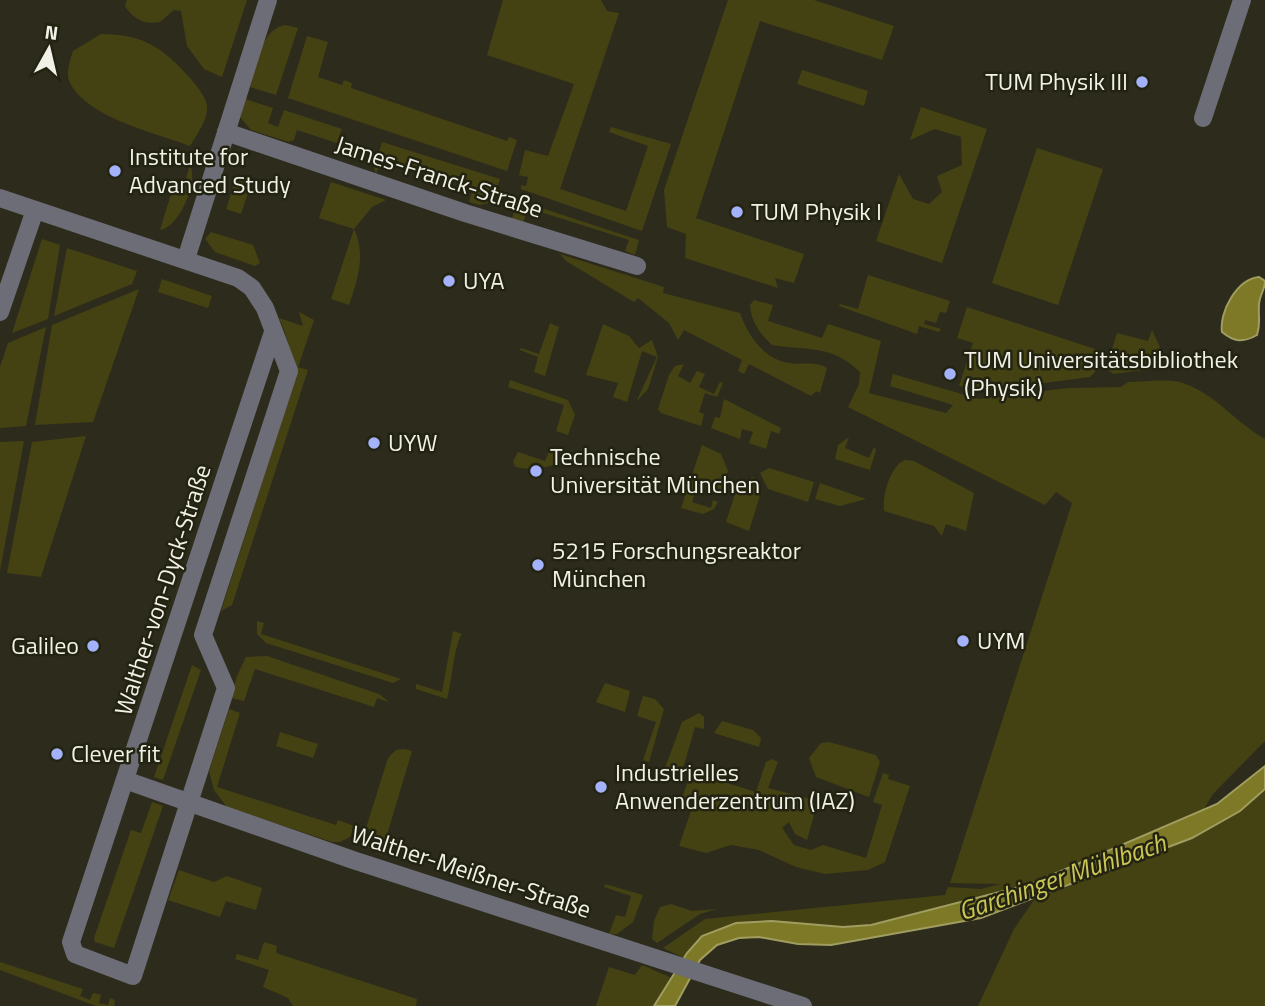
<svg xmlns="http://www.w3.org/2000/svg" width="1265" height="1006" viewBox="0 0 1265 1006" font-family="'Titillium Web',sans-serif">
<rect width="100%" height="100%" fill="#2d2c1c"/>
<g fill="#444113">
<path d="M127,0H247L222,77L204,69L187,46L181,11L174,10L160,22C145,25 133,19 125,6Z"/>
<polygon points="503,0 601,0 607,11 619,13 560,189 626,211 648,146 609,132 611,127 671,144 642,231 521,189 521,185 526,186 528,177 519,175 525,150 548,156 574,84 487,55"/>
<polygon points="728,0 814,0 894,26 882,60 760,21 696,218 804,254 794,283 775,278 778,288 685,258 686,234 667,227 664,190"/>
<path d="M286,25L298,28L276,95L250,87C257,65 260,29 286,25Z"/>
<path d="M101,34C144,34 163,48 190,78C196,85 206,97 207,106C208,120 197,134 190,146C156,133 88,118 70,83C65,73 70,61 73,51Z"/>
<polygon points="307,36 328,42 318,77 342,85 344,80 352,83 351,88 507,141 509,137 517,140 507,171 288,98"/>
<polygon points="802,70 868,91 864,106 797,84"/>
<polygon points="245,99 273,108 268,123 278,127 284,110 342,129 337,143 297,130 294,140 289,142 251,130 240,117"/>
<polygon points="921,107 987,129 942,263 876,241 899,174 913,199 929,204 942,192 937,176 962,165 961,137 935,129 910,140"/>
<polygon points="382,142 500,179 493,202 480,205 469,202 473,188 382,158 376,174 374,168"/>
<polygon points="1037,148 1103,169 1058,305 992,283"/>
<path d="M190,166C199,181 179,228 160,230L175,181L184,184Z"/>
<polygon points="236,179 251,184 241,214 226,209"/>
<path d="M331,182L386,200L372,207L354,229C366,254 358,279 349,305L331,299L354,229L319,218Z"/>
<polygon points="517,200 639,240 635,255 625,251 629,240 528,208 523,223 512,219"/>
<polygon points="211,232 253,245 260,263 255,266 215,252 205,239"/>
<polygon points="42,239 60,245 48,319 12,333"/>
<polygon points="67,248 137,271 132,284 54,316"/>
<path d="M560,254L664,287L663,293L740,313C748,336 764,359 789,363C802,365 815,361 827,368L820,393L816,391L811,396L749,364L744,374L738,371L742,360L684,330L678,340L669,323L638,298L634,302L566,261Z"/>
<polygon points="868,275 950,301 946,313 940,312 936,323 925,320 924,324 941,329 939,332 919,326 917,334 839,306 840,304 858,309"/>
<polygon points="162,279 212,296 208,308 158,292"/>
<polygon points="139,289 93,422 35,425 52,325"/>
<path d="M754,300L773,305L768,321L822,338L828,324L881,341L869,393L946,413L953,405L890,386L893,374L979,399L1068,388L1121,387L1128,382C1144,382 1168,378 1183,383C1216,394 1236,423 1265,439V741L1213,794L1204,809L1031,884L944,908L871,925L843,927L772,921L736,923L687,953L684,958L663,948L705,919L945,895L948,887L981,889L1000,884L950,883L1072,503L1056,492L1045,505L848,407L859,384L860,372C831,344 808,351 772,345C760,334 751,322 750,305Z"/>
<polygon points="967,307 1101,351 1095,372 1090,377 991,390 959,386 973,343 957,338"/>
<path d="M299,312L314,320L298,367L308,370L232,605L221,611L292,389C293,362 290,342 279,318L303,326Z"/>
<polygon points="550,323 559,327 545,376 534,372 538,357 520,350 521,348 539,354"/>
<polygon points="603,324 629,336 639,348 652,340 658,357 648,389 636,402 657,357 642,351 627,402 613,397 618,383 586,375"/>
<polygon points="46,327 26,426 0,428 0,367 8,343"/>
<polygon points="1152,330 1160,347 1157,352 1159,364 1152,369 1113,374 1106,368 1117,333 1148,341"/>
<polygon points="684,364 678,376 690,383 697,371 705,374 699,387 714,394 720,382 723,383 717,397 705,393 699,412 704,414 701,426 661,413 658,409 669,375 675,366"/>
<polygon points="510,380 568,400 575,415 568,435 556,431 564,405 508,387"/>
<polygon points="724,399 781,428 779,434 771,431 766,449 749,443 753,432 742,429 740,439 711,428 715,417 720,418"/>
<polygon points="86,436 41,577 7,573 32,442"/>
<polygon points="849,437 845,448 869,458 874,447 876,450 870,470 835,459 838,445"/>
<polygon points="24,441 0,571 0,442"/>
<polygon points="702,445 721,454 728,471 720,495 716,493 718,487 699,481 692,502 711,508 713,500 718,502 714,509 703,514 681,508"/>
<path d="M551,447L563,450C563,451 559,460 559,461C552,469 522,471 515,466L513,461L518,452L545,461Z"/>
<path d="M905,460L914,461L974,493L966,531L946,524L942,536L934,526L884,511C882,496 890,466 905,460Z"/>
<polygon points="769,468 814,482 808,502 768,489 760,473"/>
<polygon points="753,477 761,492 749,531 726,522 738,485"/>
<polygon points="820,483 866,499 840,506 815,499"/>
<polygon points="257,621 264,623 261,634 401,679 393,683 266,643 257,634"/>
<path d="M453,631L462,634C455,641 451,685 447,699L416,689V684L442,692Z"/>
<polygon points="267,656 379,694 389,702 377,698 374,707 255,669 244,701 231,698 237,676 246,657"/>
<polygon points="192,665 201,670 163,780 154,777"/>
<polygon points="605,683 630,691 625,712 596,702"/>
<polygon points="643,696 655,699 664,709 649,762 643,760 656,722 637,716"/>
<polygon points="229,709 240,713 217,787 336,825 338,820 354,826 350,837 340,842 332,842 227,807 214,790 209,771"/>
<polygon points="699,713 704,717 704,729 695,727 682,772 665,768 682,722"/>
<polygon points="722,721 753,730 761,738 759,747 714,733"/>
<polygon points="280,732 318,744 313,758 276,746"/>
<polygon points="829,742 876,755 880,762 869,797 816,777 809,758 821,743"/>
<polygon points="404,749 412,751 381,855 367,847 370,829 366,828 388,758 396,750"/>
<polygon points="772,759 778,762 768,788 818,801 807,840 795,834 789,822 782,828 794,845 811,850 823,845 866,858 882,805 873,802 883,773 889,775 888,779 910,786 885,862 868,870 825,874 796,867 759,850 731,845 706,853 679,846 694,802 682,798 691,772 756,792 766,762"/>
<polygon points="1265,789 1265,1006 978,1006 1014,929 1034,900 1192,838 1240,811"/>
<polygon points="152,802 163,806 114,948 95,942 94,938 131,830 141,833"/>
<polygon points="179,870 214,882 227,876 262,888 256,910 226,901 220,917 168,900"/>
<polygon points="605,884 643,895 633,922 617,934 609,934 616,915 625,917 631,896 604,887"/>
<polygon points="671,904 692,911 717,909 700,914 657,943 652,939 654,921 660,907"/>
<polygon points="264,942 277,946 276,953 417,999 416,1006 293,1006 288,998 263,987 269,970 235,959 237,954 258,960"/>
<polygon points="0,962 83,989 80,996 90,1000 93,993 101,995 99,1003 108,1005 110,998 115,1000 114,1006 96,1006 0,970"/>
<polygon points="642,965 672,978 654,1006 596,1006 609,967 635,975"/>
</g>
<g fill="#7d7926" stroke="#a09d60" stroke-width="2">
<path d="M1259,277L1265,281C1265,290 1259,296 1259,305C1258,316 1261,323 1257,335C1243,343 1234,342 1222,332C1219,312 1237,279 1259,277Z"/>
<polygon points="1265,766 1265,789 1240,811 1192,838 981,918 831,945 798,944 759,937 739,938 717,945 700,960 675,1006 654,1006 687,953 702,936 736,923 772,921 843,927 871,925 1031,884 1217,804"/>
</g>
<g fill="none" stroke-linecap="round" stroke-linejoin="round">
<g stroke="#6c6d76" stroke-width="18">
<polyline points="1203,118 1242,0"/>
<polyline points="226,132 465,213 637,266"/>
<polyline points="0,198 238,278 252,288 265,308 289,371 203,635 226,688 133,976 75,954 71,942 273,332"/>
<polyline points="186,259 268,0"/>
<polyline points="0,312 35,210"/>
<polyline points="125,780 353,860 803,1006"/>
</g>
</g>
<g fill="#a4b2fc" stroke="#232312" stroke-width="2.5">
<circle cx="1142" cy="82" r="7"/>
<circle cx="115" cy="171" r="7"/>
<circle cx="737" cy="212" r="7"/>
<circle cx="449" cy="281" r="7"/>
<circle cx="950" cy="374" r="7"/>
<circle cx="374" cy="443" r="7"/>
<circle cx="536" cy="471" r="7"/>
<circle cx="538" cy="565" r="7"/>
<circle cx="963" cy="641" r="7"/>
<circle cx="93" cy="646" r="7"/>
<circle cx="57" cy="754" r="7"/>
<circle cx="601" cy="787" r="7"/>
</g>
<g text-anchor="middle" stroke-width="5" stroke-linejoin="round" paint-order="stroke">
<g font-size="24" fill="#f1f1e7" stroke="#232312" text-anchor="start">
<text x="1128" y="90" text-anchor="end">TUM Physik III</text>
<text x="129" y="165">Institute for<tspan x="129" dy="28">Advanced Study</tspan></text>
<text x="751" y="220">TUM Physik I</text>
<text x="463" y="289">UYA</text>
<text x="964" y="368">TUM Universitätsbibliothek<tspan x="964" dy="28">(Physik)</tspan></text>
<text x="388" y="451">UYW</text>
<text x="550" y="465">Technische<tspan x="550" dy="28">Universität München</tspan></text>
<text x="552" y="559">5215 Forschungsreaktor<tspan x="552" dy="28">München</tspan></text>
<text x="977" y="649">UYM</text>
<text x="79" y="654" text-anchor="end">Galileo</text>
<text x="71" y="762">Clever fit</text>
<text x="615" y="781">Industrielles<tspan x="615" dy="28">Anwenderzentrum (IAZ)</tspan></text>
</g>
<g font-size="24" fill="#f1f1e7" stroke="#232312">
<text transform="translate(439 177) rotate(18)" y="8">James-Franck-Straße</text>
<text transform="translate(163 590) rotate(-72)" y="8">Walther-von-Dyck-Straße</text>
<text transform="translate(471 872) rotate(18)" y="8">Walther-Meißner-Straße</text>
</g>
<g font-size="26" font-style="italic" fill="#ccc657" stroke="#232312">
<text transform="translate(1062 877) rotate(-19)" y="9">Garchinger Mühlbach</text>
</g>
</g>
<g transform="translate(49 49) rotate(8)" stroke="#232312" stroke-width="5" paint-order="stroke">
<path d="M0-5L12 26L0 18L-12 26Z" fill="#f1f1e7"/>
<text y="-10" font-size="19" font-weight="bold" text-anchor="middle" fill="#f1f1e7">N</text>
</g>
</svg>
